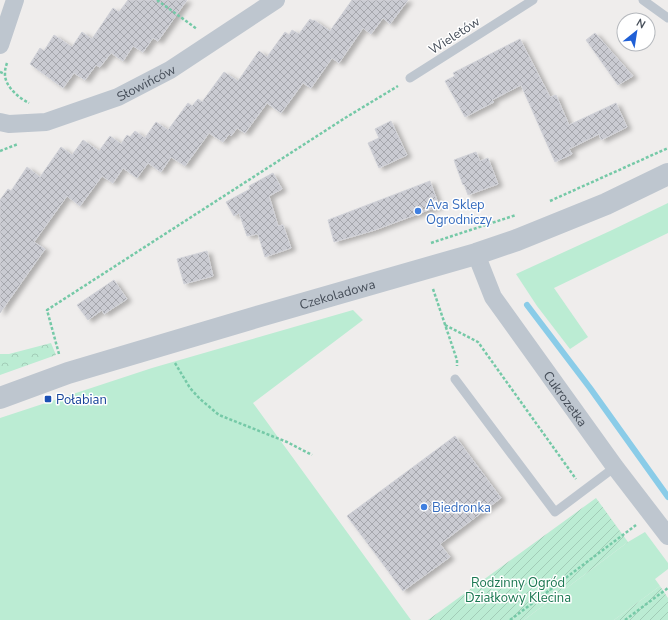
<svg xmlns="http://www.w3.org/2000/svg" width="668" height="620" viewBox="0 0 668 620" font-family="'Nunito Sans',sans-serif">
<defs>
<pattern id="forest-crowns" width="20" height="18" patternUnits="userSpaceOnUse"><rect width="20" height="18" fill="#bbecd3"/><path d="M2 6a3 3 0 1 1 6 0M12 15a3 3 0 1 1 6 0" fill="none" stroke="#a2ccb7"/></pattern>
<pattern id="garden-furrows" width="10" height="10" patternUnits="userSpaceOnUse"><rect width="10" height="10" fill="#bbecd3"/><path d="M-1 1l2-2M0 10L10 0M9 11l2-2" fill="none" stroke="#a2ccb7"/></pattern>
<pattern id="building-cross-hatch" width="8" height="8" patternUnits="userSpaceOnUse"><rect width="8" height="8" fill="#cacbd2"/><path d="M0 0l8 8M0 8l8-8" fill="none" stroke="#a6a7ad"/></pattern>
<filter id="shadow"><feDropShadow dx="4.5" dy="2.5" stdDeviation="2" flood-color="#0004"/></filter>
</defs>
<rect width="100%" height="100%" fill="#efedec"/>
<g fill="#bbecd3">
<polygon points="668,203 668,233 554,288 588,337 570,349 537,306 516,274 610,231"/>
<polygon points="353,310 363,320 253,403 411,620 0,620 0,418 152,368"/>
<polygon points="645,532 668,563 668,569 655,579 660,586 614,620 524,620 628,542"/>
</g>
<polygon fill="url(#forest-crowns)" points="51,343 56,355 0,375 0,354 9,354"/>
<g fill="url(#garden-furrows)">
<polygon points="596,498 628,542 524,620 428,620"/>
<polygon points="660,586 668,598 668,620 614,620"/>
</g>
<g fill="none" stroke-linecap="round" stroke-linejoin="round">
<polyline stroke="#8acce8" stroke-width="6" points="527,305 590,388 668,497"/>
</g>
<g fill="url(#building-cross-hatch)" stroke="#d1d2d8" filter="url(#shadow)">
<polygon points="128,0 187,0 158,41 153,38 143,52 133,46 123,61 111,53 100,67 96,65 85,80 74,73 63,88 30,64 40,48 44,51 54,35 72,47 82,32 92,39 113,8 119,12"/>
<polygon points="352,0 408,0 390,24 383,18 371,34 363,28 339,63 332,58 311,88 303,83 281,113 267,103 245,133 237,128 231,136 229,134 223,142 209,133 185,166 171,157 161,172 148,163 137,178 123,168 113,183 102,176 80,206 67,196 34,242 45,249 0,313 0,200 8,189 11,191 27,167 40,177 61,147 72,155 83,140 99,151 110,136 121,144 127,135 130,137 135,131 145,138 156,122 168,130 188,103 192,106 198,99 202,102 224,72 238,81 259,51 267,57 285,32 289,35 292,30 299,34 310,19 313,21 314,20 330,31"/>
<polygon points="595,33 633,76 618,85 586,40"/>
<polygon points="520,39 550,97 556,95 569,125 616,103 627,127 601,140 599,134 569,149 572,154 555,162 521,85 492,100 494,102 465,117 445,81 455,76 453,73"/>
<polygon points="391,121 407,155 379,168 368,143 379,138 375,129"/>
<polygon points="476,152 480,161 488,158 498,184 468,195 464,184 463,185 454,160"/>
<polygon points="273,173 282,189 269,196 278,226 283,225 291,248 265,257 258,234 247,236 239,213 234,216 226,202 250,189 249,186"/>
<polygon points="430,181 439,206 375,230 334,242 328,220"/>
<polygon points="207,251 213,276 184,284 177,259"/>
<polygon points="114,280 127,299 104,314 102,310 88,320 77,305"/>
<polygon points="455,436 501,498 440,544 450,557 403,591 347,516"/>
</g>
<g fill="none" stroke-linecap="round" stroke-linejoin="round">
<g stroke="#75c9a7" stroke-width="2.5" stroke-dasharray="3 2" stroke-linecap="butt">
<polyline points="157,0 197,29"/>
<path d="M7,63C6,66 5,69 5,73C4,86 19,98 29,103"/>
<polyline points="0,72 5,74"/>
<polyline points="0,151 18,144"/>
<polyline points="550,201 668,148"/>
<polyline points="431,243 516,215"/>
<polyline points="433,289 457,360 457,366"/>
<polyline points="445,325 478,342 576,479"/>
<polyline points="59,354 47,310 345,118 398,86"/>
<polyline points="175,363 190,388 200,399 219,415 287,442 312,455"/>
<polyline points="510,620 636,525"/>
<polyline points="625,620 668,588"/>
</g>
<g stroke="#bec6cf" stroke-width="9">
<polyline points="643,0 668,18"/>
<polyline points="410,78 533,0"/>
<polyline points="455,379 555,512 615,467"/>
</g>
<g stroke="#bec6cf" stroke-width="18">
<polyline points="0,45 15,0"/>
<path id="s1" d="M0,122L9,124L46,122L118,97L170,70L276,0"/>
<path id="s2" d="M476,254L493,297L615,467L668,536"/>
</g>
<path stroke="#bec6cf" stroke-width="22" id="s3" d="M0,398L68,373L260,316L476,254L517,240L606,204L668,174"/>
</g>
<g fill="#3f7fe0" stroke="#fff" stroke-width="1.5">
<circle cx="418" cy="211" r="4"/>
<circle cx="424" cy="507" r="4"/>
</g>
<rect fill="#1a4fb4" stroke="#fff" stroke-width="1.5" x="44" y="395" width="8" height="8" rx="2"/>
<g text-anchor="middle" stroke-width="3" stroke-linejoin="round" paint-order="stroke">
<g font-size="13" fill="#464e59" stroke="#fff">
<text transform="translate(454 35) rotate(-33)" y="5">Wieletów</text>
<text dy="5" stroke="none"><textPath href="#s1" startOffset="154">Słowińców</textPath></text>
<text dy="5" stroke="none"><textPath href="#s3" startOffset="353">Czekoladowa</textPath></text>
<text dy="5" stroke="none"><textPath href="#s2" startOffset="171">Cukrozetka</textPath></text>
</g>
<g font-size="13" fill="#366cbe" stroke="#fff" text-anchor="start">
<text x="426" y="209">Ava Sklep<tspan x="426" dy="15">Ogrodniczy</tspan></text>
<text x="432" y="512">Biedronka</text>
</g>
<g font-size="13" fill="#164399" stroke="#fff" text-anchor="start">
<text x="56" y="404">Połabian</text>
</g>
<g font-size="13" fill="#1a7751" stroke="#fff">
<text x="518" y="587">Rodzinny Ogród<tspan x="518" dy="15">Działkowy Klecina</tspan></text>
</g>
</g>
<g transform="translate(636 32) rotate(30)"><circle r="19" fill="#ffffff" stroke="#b5b8bd"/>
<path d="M0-3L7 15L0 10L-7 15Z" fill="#1f5fd6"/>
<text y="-6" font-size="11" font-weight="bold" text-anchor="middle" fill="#464e59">N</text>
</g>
</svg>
